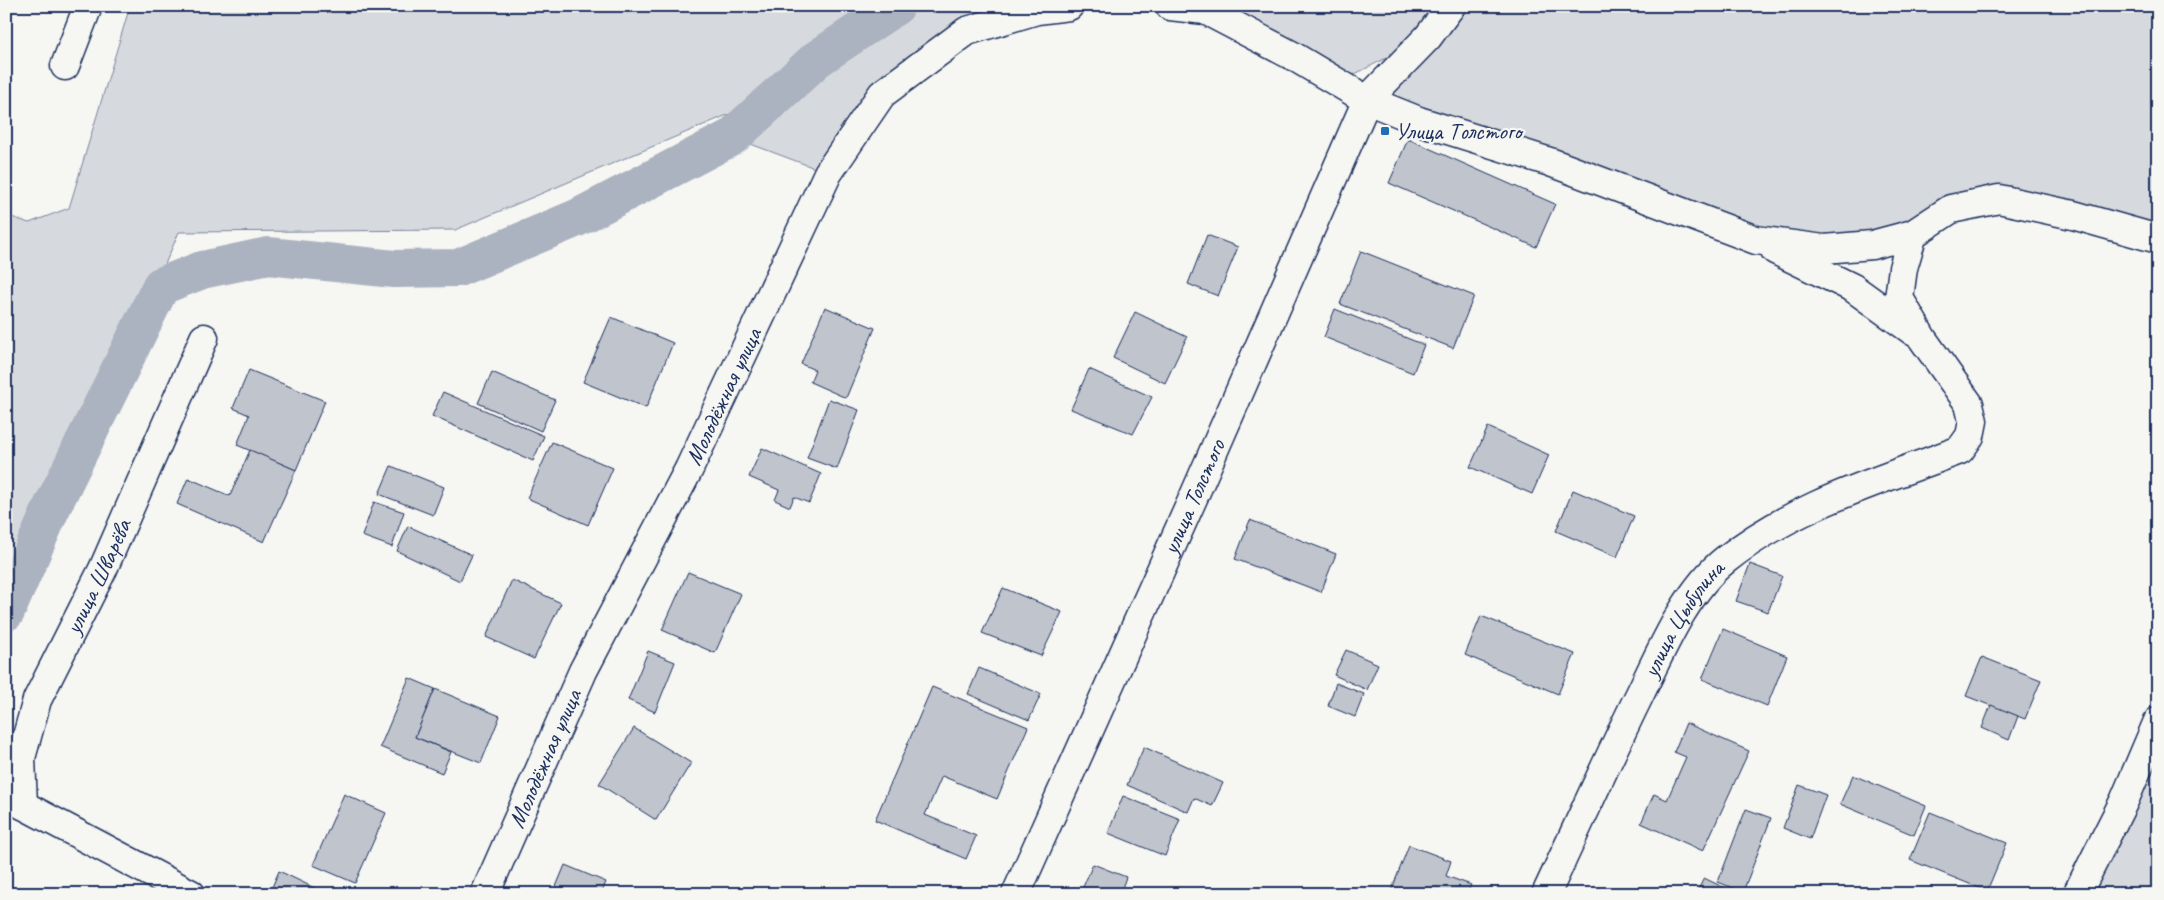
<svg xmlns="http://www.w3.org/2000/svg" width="2164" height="900" viewBox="0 0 2164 900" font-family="Caveat,sans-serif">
<rect width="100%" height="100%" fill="#f6f6f2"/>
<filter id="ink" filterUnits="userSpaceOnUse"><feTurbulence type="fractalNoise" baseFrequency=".02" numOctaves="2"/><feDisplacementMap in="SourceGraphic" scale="10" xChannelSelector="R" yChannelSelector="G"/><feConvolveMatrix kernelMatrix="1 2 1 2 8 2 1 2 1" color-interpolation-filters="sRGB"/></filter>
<g filter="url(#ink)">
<g fill="#d6d9dd" stroke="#78849e">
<polygon points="130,6 1069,6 967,31 882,94 828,173 732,137 777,94 455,230 179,232 6,629 6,215 29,223 69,208"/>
<polygon points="1170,6 2158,6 2158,239 1999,199 1824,249 1367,100 1426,38 1339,82"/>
<polygon points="2158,721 2158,894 2077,894"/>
</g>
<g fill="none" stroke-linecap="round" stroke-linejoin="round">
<polyline stroke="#abb2c0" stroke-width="38" points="6,612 52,507 161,286 202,270 268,256 394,269 458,268 577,218 732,137 817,59 896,6"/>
</g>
<g fill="#c0c4cd" stroke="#1b2f5e">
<polygon points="1408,139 1555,204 1536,247 1389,183"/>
<polygon points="1207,235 1238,247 1218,296 1188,284"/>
<polygon points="1361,251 1474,296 1453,348 1340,304"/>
<polygon points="825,307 875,328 846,398 810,382 815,370 801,364"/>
<polygon points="1335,309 1424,345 1413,373 1324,337"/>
<polygon points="1135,312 1187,337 1165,383 1113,358"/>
<polygon points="611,317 673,343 646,408 583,382"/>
<polygon points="1089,369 1152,397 1133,434 1071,409"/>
<polygon points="249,370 325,401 296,470 237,445 249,415 233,408"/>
<polygon points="492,372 555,400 541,431 478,403"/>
<polygon points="443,392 544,436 533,461 432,416"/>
<polygon points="829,399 859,410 837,469 807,458"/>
<polygon points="1488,427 1549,455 1532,494 1470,467"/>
<polygon points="552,442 613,468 588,525 527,498"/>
<polygon points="762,448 821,474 809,503 794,497 790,507 775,500 779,490 749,477"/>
<polygon points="250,450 296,470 264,542 177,504 188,478 230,496"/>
<polygon points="391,466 444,487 433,515 379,494"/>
<polygon points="1573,490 1634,516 1617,557 1556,531"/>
<polygon points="374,502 404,512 392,547 362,536"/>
<polygon points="1250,520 1336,554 1321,592 1235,559"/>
<polygon points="408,526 472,555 460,581 397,551"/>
<polygon points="1750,564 1782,576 1768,612 1736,601"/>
<polygon points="688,572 741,594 715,653 662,630"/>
<polygon points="512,580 561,603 534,659 486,637"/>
<polygon points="1003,588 1062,612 1041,656 982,633"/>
<polygon points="1481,616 1575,654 1558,694 1465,655"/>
<polygon points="1723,629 1787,656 1767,706 1702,679"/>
<polygon points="1346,650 1378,664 1367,690 1334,675"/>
<polygon points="648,651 675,662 655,712 628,700"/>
<polygon points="1982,657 2041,680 2025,719 1966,696"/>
<polygon points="979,668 1041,694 1029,720 968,694"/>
<polygon points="409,678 435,689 415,737 451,752 442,773 380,747"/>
<polygon points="1336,683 1364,694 1355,717 1328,706"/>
<polygon points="932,687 1028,727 997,799 942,776 925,815 976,836 966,859 875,820"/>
<polygon points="435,689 500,716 481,763 415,737"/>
<polygon points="1991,705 2018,716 2009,740 1982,728"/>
<polygon points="1686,723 1749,751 1703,851 1641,823 1654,794 1667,800 1686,757 1674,752"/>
<polygon points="634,728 691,763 656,820 599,784"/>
<polygon points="1144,747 1223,783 1212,806 1194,798 1188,812 1127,785"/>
<polygon points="1853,775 1926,806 1914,835 1840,804"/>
<polygon points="1799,785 1826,795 1810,839 1783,828"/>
<polygon points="344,794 386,813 355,883 313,865"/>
<polygon points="1123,796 1180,819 1165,856 1108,833"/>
<polygon points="1746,809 1771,818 1743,892 1718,882"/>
<polygon points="1930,812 2007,843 1987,891 1910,860"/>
<polygon points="1409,845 1451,861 1446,876 1471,885 1467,894 1390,894"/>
<polygon points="1093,864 1126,877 1120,894 1080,894"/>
<polygon points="565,865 606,882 601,894 553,894"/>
<polygon points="279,871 327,894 269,894"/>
<polygon points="1704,878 1737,894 1696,894"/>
<polygon points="1351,887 1367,894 1348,894"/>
</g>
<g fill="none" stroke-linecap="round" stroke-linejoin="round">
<defs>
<g id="minor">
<polyline points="1170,6 1205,10 1293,56 1367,100 1419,121 1550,162 1756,240 1824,249 1872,245 1913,234 1951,209 1999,199 2073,215 2158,239"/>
<polyline points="65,66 88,6"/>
<polyline points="1775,250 1853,288 1914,332"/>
<path id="s1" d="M23,805L21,758L37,700L103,569L204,338"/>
<polyline points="23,805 191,894"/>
<path id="s2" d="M485,894L583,671L689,469L828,173L882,94L967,31L1037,10L1069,6"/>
<path id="s3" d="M1016,894L1194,496L1367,100L1428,37L1451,6"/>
<path id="s4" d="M1546,894C1577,828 1607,761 1639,696C1661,651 1686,591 1725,560C1794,505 1879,481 1960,450L1970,436L1973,421L1969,404L1922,338L1899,298L1903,268L1913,234"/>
<polyline points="2077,894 2124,801 2158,721"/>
</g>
</defs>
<use href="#minor" stroke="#1b2f5e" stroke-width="31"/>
<use href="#minor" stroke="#f6f6f2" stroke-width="28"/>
</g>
</g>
<rect fill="#1f6fb2" stroke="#f6f6f2" stroke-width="2" x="1380" y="126" width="10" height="10" rx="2.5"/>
<g text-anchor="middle" stroke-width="4.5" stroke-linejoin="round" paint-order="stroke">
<g font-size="24" fill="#1b2f5e" stroke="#f6f6f2" text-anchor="start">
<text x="1395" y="139">Улица Толстого</text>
</g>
<g font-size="24" fill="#1b2f5e" stroke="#f6f6f2">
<text dy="8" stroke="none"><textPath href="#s2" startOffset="552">Молодёжная улица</textPath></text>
<text dy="8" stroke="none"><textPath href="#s3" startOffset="435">улица Толстого</textPath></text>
<text dy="8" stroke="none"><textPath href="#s1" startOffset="245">улица Шварёва</textPath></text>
<text dy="8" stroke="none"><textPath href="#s4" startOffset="308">улица Цыбулина</textPath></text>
<text dy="8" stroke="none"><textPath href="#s2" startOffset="148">Молодёжная улица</textPath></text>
</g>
</g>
<rect width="2164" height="900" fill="none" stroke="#f6f6f2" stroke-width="25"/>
<rect x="12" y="12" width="2139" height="875" fill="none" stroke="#1b2f5e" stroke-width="2" filter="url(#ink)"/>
</svg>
